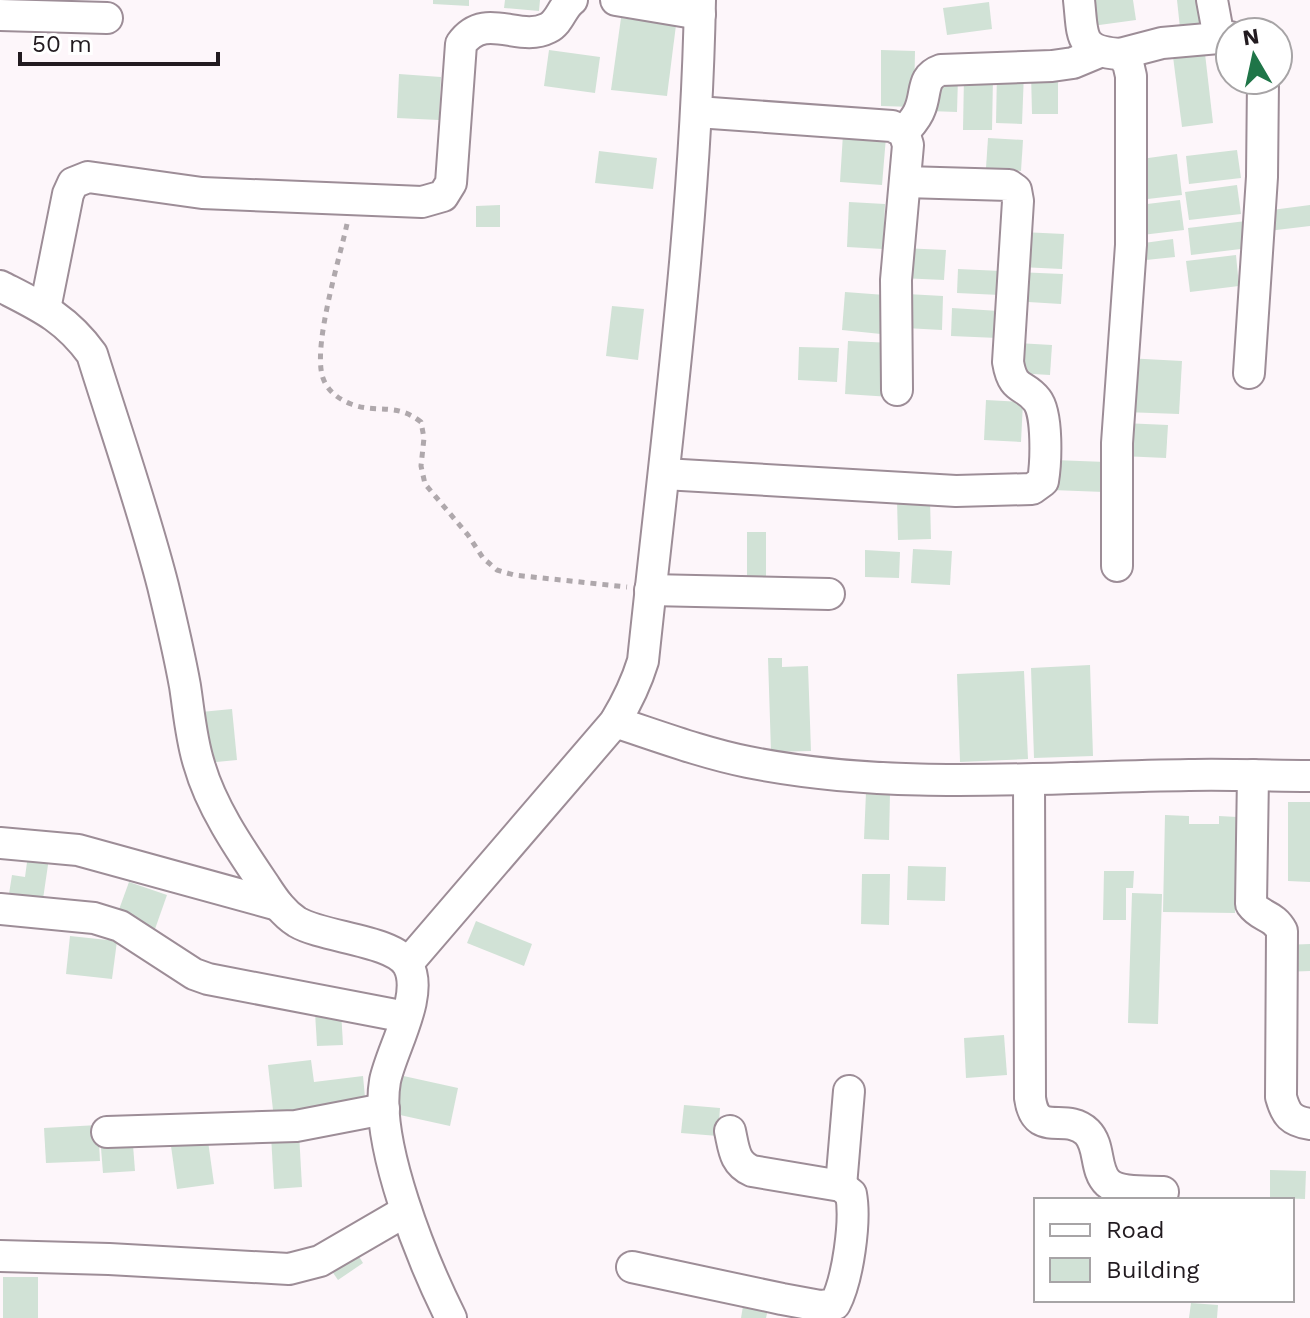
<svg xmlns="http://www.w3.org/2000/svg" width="1310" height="1318" viewBox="0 0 1310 1318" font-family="'Work Sans',sans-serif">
<rect width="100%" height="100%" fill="#fdf6fa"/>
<g fill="#d1e2d6">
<polygon points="433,0 469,0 469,6 433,4"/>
<polygon points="505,0 540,0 539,11 504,8"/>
<polygon points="1089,0 1133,0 1136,20 1092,26"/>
<polygon points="1177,0 1207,0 1210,24 1180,28"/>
<polygon points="989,2 992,29 947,35 943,8"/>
<polygon points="621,18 676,25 667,96 611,90"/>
<polygon points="1204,45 1213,123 1182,127 1172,49"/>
<polygon points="549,50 600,57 595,93 544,86"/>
<polygon points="881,50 915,51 914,107 881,106"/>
<polygon points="997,72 1024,73 1022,124 996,123"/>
<polygon points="1031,73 1058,73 1058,114 1032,114"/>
<polygon points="399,74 441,77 439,120 397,118"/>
<polygon points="930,76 958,77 957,112 929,111"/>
<polygon points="964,76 993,77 992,130 963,130"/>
<polygon points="843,134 886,137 882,185 840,182"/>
<polygon points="988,138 1023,140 1021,171 986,168"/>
<polygon points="1237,150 1241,178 1189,184 1186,156"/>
<polygon points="599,151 657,158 653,189 595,183"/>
<polygon points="1177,154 1182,195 1139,200 1134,160"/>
<polygon points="1237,185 1241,214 1189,220 1185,192"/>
<polygon points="1180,200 1184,230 1142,235 1139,205"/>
<polygon points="849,202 885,204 883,249 847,247"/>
<polygon points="500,205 500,227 476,227 476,206"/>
<polygon points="1310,205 1310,226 1267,231 1265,211"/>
<polygon points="1246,221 1249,248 1191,255 1188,228"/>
<polygon points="1022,232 1064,234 1062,269 1020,267"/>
<polygon points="1173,239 1175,257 1146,260 1144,243"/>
<polygon points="902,248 946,250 944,280 900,278"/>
<polygon points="1236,255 1239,286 1190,292 1186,261"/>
<polygon points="958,269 1001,271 1000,295 957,293"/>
<polygon points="1016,272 1063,274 1061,304 1014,301"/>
<polygon points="845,292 885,295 881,334 842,330"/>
<polygon points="907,294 943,296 942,330 905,328"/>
<polygon points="612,306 644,309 638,360 606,356"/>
<polygon points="952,308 999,311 998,338 951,336"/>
<polygon points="848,341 894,343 891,397 845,394"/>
<polygon points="1017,343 1052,345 1050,375 1016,373"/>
<polygon points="799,347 839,348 837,382 798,380"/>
<polygon points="1126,358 1182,361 1179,414 1124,412"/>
<polygon points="986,400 1023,402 1021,442 984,440"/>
<polygon points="1123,423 1168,425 1166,458 1121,456"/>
<polygon points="1054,460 1106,462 1104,492 1052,490"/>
<polygon points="897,499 930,499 931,539 898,540"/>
<rect x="747" y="532" width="19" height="52"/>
<polygon points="913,549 952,551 950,585 911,583"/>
<polygon points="865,550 900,552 899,578 865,577"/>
<polygon points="768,658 782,658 782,667 808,666 811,751 771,752"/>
<polygon points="1090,665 1093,756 1034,758 1031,668"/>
<polygon points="1024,671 1028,759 960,762 957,674"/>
<polygon points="232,709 237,760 206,763 201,712"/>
<polygon points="866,792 890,793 889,840 864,839"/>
<polygon points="1288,802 1310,802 1310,882 1288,881"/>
<polygon points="1165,815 1189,816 1189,824 1219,824 1219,816 1237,817 1235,913 1163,912"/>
<polygon points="28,855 49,858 43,899 9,894 12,875 25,877"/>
<polygon points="908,866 946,867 945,901 907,900"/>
<polygon points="1104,871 1134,871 1133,888 1126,888 1126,920 1103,920"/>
<polygon points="862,874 890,874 889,925 861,924"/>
<polygon points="129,882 167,895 155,929 117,915"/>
<polygon points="1132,893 1162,894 1158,1024 1128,1023"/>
<polygon points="476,921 532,944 524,966 467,943"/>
<polygon points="70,936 117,941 112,979 66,974"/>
<polygon points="1310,944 1310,971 1283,972 1283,945"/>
<polygon points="341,1010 343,1045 317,1046 315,1012"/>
<polygon points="1004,1035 1007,1075 966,1078 964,1038"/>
<polygon points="311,1060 314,1082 363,1076 366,1108 274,1119 268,1065"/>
<polygon points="399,1075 458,1088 450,1126 391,1113"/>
<polygon points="684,1105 720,1108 718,1136 681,1133"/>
<polygon points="98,1125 100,1161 46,1163 44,1128"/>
<polygon points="299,1133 302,1187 274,1189 271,1135"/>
<polygon points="207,1134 214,1184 177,1189 170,1139"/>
<polygon points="133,1145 135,1171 103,1173 101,1148"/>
<polygon points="1270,1170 1306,1171 1305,1199 1270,1198"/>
<polygon points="353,1247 363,1263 338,1280 327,1264"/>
<rect x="3" y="1277" width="35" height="41"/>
<polygon points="744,1300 769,1305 766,1318 741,1318"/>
<polygon points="1191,1303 1218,1305 1217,1318 1189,1318"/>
</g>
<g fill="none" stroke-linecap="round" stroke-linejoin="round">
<defs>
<g id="minor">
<polyline points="616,0 700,14"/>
<path d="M1079,0C1083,36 1078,51 1120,54L1128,63L1131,76V245L1117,443V566"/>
<polyline points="1212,0 1219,38"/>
<polyline points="0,15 107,18"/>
<polyline points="1120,54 1162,43 1230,37"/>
<polyline points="697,112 892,126 904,132 908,145 896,280 897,390"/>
<path d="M904,132C910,125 917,118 920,109C927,92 921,77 941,70L1052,66L1073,63L1097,53"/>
<path d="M0,286C39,306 65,317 92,354C116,431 143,508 163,586C171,619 179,653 185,686C189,712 191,739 199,764C211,807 240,849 265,886C274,900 283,913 297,922C324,938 394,940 408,965C425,995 391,1050 385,1081C374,1143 423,1262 451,1318"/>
<path d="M45,309L68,194L73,183L88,177L202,193L422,202L443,196L451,183L461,44C485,10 519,43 548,28C560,22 562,7 572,0"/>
<polyline points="1249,373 1262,177 1263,80"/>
<path d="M664,474L956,491L1032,489L1043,481C1046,463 1048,414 1037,400C1024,383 1013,392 1008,362L1018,201L1016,190L1009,185L905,182"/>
<polyline points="650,590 829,594"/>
<path d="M615,722C658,736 703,753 748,762C894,791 1041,777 1189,775C1229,774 1270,776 1310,776"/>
<path d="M1253,775L1251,904C1261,918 1273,914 1282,931L1281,1097C1286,1115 1291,1121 1310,1124"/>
<path d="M1029,780L1030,1098C1036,1140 1065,1111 1087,1132C1101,1146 1094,1170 1108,1183C1120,1194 1148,1191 1163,1192"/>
<polyline points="0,843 78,850 278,905"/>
<polyline points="0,909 94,918 120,926 194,974 208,979 406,1017"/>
<path d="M408,963L615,722C627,702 636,684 643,661C666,441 696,221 700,0"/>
<polyline points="107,1132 296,1126 384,1109"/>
<polyline points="841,1186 849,1091"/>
<polyline points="0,1256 109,1259 289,1269 320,1261 406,1211"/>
<path d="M632,1267L782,1299L820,1306L835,1304C848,1279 856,1221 851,1194L841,1186L752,1171C734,1163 734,1149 730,1131"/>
</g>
</defs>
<use href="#minor" stroke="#9d8d97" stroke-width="34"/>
<path stroke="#afa8ac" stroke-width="5" stroke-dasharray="6 6" stroke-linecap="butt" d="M347,224C339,261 314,341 322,375C326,390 338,399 351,404C377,414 396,402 421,422L424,438L421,466L425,484L468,535L483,558L497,570L514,575L627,587"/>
<use href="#minor" stroke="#fff" stroke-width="30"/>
</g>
<rect x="1034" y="1198" width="260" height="104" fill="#ffffff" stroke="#a7a4a6" stroke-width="2"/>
<rect x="1050" y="1224" width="40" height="12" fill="#ffffff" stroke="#a7a4a6" stroke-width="2"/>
<text x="1106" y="1238" font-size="24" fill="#221b20">Road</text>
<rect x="1050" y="1258" width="40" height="24" fill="#d1e2d6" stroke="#a7a4a6" stroke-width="2"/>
<text x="1106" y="1278" font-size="24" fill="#221b20">Building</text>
<g transform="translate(1254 56) rotate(351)"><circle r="38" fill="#ffffff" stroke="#a7a4a6" stroke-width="2"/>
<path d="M0-6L14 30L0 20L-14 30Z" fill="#1f7548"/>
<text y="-12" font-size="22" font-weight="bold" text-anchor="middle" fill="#221b20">N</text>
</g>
<path d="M20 52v12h198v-12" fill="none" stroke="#221b20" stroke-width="4"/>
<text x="32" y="52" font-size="24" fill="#221b20" stroke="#ffffff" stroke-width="6" paint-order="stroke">50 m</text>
</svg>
